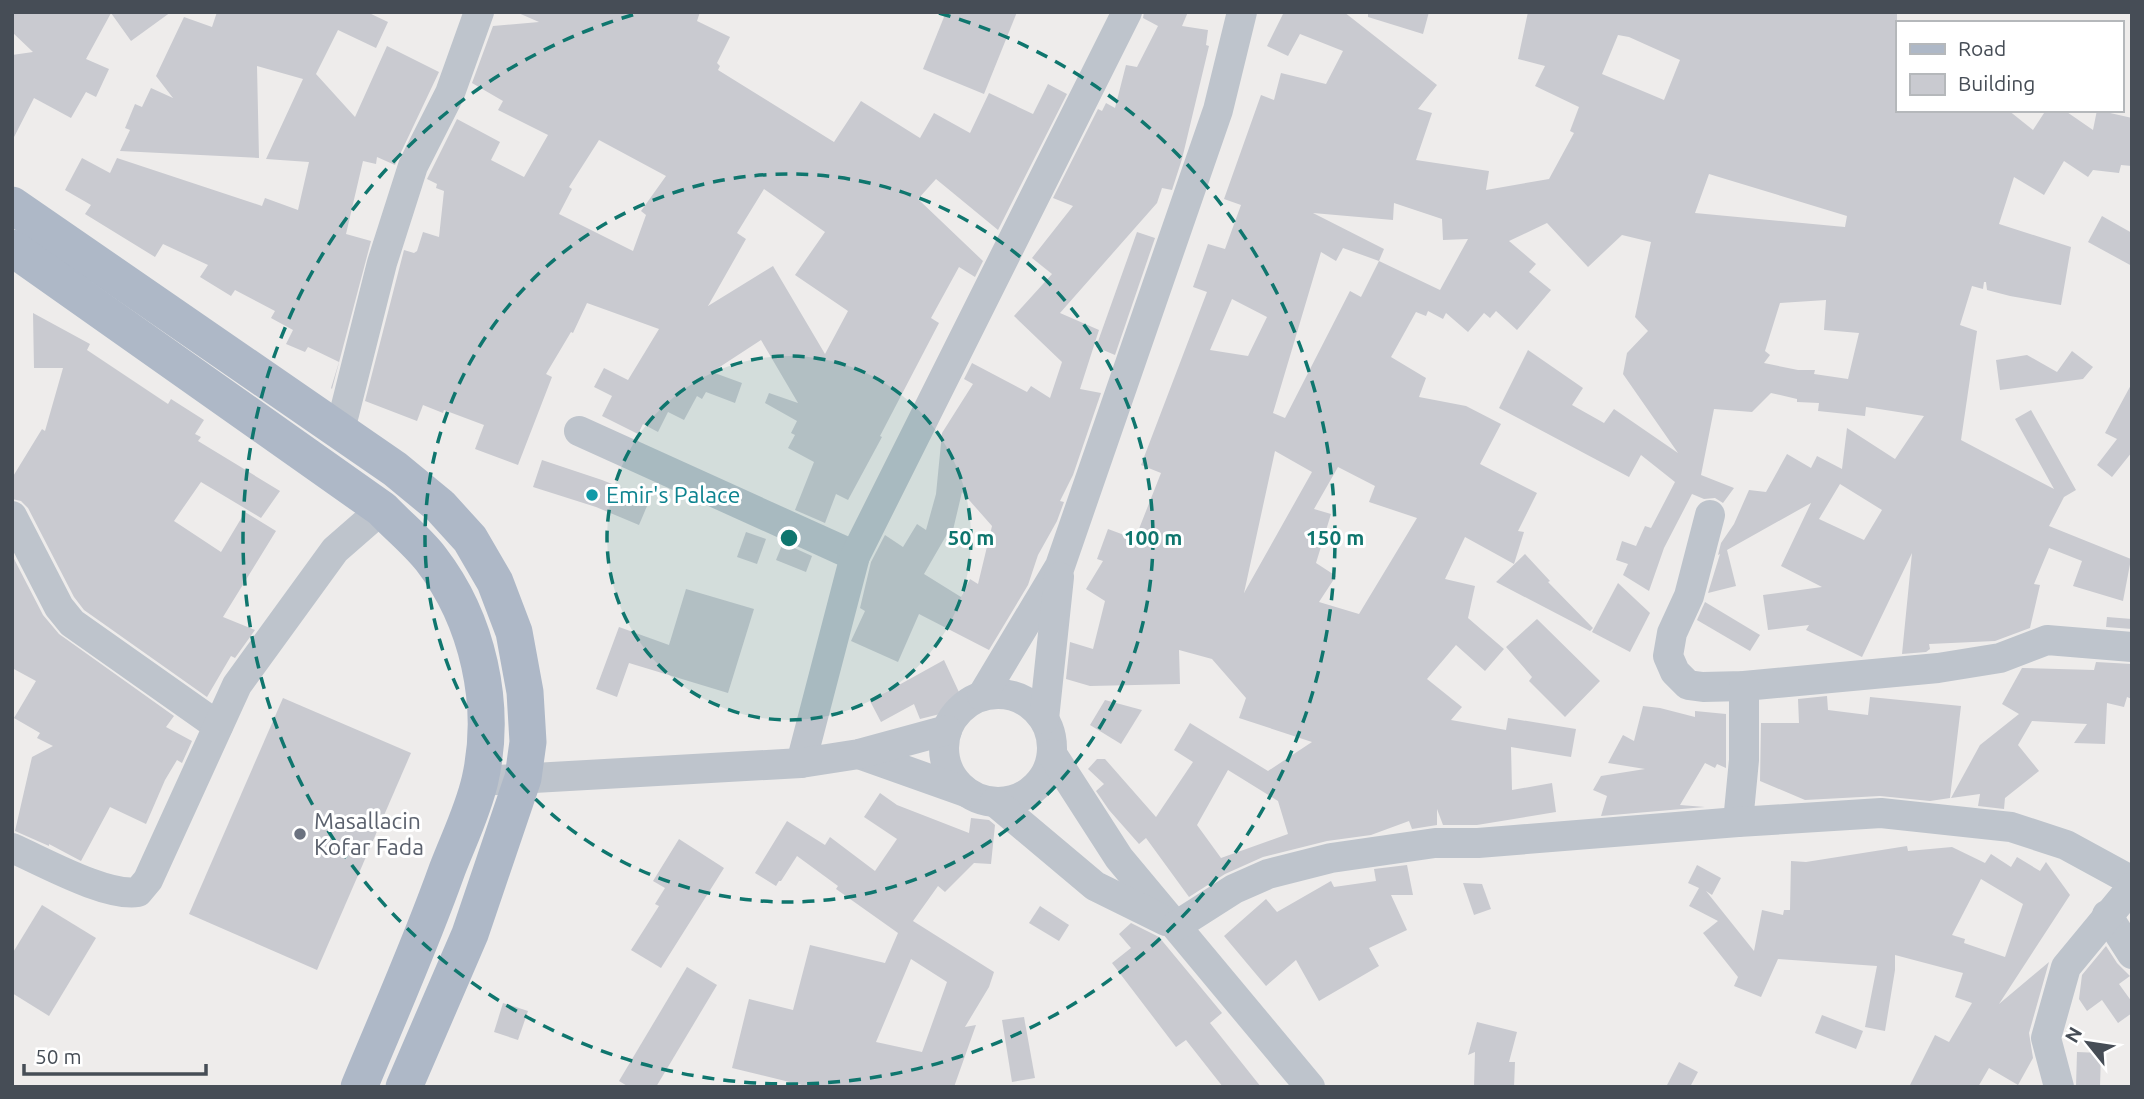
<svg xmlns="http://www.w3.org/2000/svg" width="2144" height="1099" viewBox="0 0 2144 1099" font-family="Ubuntu,sans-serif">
<rect width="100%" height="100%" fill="#eeeceb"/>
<g fill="#c9cad0" fill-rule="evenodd">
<polygon points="12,12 171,12 131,41 111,13 86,59 109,69 96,97 86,92 71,118 34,98 12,141 12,55 33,52 12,32"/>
<polygon points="217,12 367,12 388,22 376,48 338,30 316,74 355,117 387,46 439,72 395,165 377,157 376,164 363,161 346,234 371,241 332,389 331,388 339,362 308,347 305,352 286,344 293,330 271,318 275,311 235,290 231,296 200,277 208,265 163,244 155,257 85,214 91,205 65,190 82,158 110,173 117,158 262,206 265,198 298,210 309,162 266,159 303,79 257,66 259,158 120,151 130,130 125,128 135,104 142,107 151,88 173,98 156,76 184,17 212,27"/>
<path d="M516,12H700L697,21L730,37L717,63L720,66L718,70L834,142L861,101L920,138L934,113L970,133L989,93L1033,114L1048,84L1067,94L998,230L936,179L918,199L983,261L975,277L959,267L931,318L939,323L880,436L882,437L848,500L836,494L825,523L795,510L814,462L788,448L795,435L791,433L797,421L765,403L769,393L798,403L761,340L712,372L742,383L735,403L706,392L702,399L697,396L684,420L668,412L658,432L643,424L638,434L602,416L612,396L594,387L604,368L628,380L659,329L587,303L573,333L571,332L546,374L552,377L518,465L475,449L484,425L444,410L443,413L423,405L417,421L365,401L404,250L414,253L417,251L423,232L439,237L444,191L436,188L437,184L427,179L457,119L500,142L491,160L524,177L548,135L498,110L503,101L472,83L493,26L539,22ZM599,140L666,176L641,211L646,215L633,251L559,214L572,189L569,187ZM764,189L825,232L795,275L848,311L825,354L773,266L708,306L746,239L737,233Z"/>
<polygon points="946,12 1017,12 984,94 923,69"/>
<path d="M1144,12H1188L1182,26L1208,30L1206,45L1209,46L1182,159L1172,190L1162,188L1157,203L1060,313L1099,330L1080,389L1101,393L1073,475L1060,501L1064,502L1057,521L1038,555L1028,585L989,650L919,614L898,662L851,641L865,611L860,608L871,562L885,535L903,547L917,524L926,530L936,494L942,433L973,384L964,379L972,363L1027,392L1031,386L1050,398L1062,362L1014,316L1052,274L1032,258L1073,206L1053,198L1098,109L1102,111L1106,103L1115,108L1126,65L1137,67L1158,26L1143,18ZM962,492L992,526L978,584L970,579L961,597L924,574L950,529L953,530Z"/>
<path d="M1284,12H1344L1437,85L1418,109L1432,113L1416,160L1489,171L1486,190L1549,179L1574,133L1570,131L1579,107L1535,86L1545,66L1518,59L1528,12H1897V110H2008L2033,130L2046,110H2064L2093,130L2097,110L2132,118V166L2121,165L2119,173L2093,170L2088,177L2064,161L2044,195L2014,177L1999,224L2071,247L2061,305L2010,296L1987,290L1986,282H1984L1983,289L1972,286L1960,325L1977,331L1961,440L2054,489L2015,419L2031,410L2076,490L2064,497L2049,526L2131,559L2123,601L2073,586L2082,561L2049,548L2034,584L2040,585L2030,628L1995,641L1929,644L1930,649L1926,652L1902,654L1912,553L1862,657L1806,630L1809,625L1768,630L1763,595L1822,587L1781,566L1811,503L1727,550L1736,586L1708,593L1720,554L1718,555L1721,543L1734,524L1749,490L1766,492L1787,454L1811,468L1817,456L1842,469L1847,428L1895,459L1924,416L1866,407L1865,416L1818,411L1819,403L1797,402V399L1771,393L1752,412L1714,409L1701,475L1734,488L1723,503L1715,498L1704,499L1692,494L1664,548L1649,591L1623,575L1628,564L1616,560L1622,541L1636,546L1645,526L1651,528L1675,482L1641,455L1629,477L1499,408L1528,350L1583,388L1572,405L1604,423L1614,409L1678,453L1623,374L1627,353L1648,331L1635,317L1651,242L1622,235L1588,267L1547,223L1509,241L1536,264L1529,272L1551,290L1517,330L1496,311L1490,318L1484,313L1468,332L1446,313L1443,319L1428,311L1426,316L1416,312L1391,357L1426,378L1419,397L1466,406L1501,424L1480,464L1537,493L1518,531L1524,532L1514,564L1465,537L1445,579L1475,586L1468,618L1504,649L1485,671L1456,645L1427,679L1462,707L1451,720L1506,730L1508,718L1576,729L1571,757L1511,747L1512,790L1552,783L1556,812L1477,825H1443L1437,809V825L1412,829L1409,821L1371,835L1327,841L1263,857L1225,874L1189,897L1146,838L1139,844L1109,810L1096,791L1104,784L1088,769L1097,759H1105L1156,817L1193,762L1174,750L1190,723L1268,771L1312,742L1239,718L1246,698L1212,659L1179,650L1180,684L1090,686L1066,679L1070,642L1093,649L1105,601L1086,589L1103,561L1097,559L1108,529L1135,539L1161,473L1141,465L1207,292L1193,287L1208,244L1225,249L1241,205L1224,199L1261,95L1274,100L1281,73L1326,84L1343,51L1300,34L1288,56L1267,46ZM1618,35L1629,37L1680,60L1664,100L1602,74ZM1709,174L1847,216L1845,227L1695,213ZM1394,203L1442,219L1443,240L1468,239L1440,290L1379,261L1384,249L1313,213L1393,220ZM1343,248L1379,261L1361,297L1350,291L1285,418L1273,413L1321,252L1336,261ZM1232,299L1267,317L1248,356L1210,350ZM1826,300L1824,330L1859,333L1848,379L1814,374L1815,370H1798L1764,363L1770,355L1765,351L1780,303ZM1275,451L1312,472L1244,593ZM1338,467L1375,486L1369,502L1417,518L1359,614L1319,602L1336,576L1316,563L1331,514L1314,509ZM1840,484L1882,510L1864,540L1819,519ZM1228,770L1278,801L1288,834L1221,858L1197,825Z"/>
<polygon points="1368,12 1429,12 1423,34 1368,17"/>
<polygon points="2102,216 2132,233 2132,266 2088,242"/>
<polygon points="1137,232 1155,238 1115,355 1096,347"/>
<polygon points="33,313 90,344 87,350 168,404 171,399 204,420 195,434 201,437 198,441 280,491 261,518 201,482 174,521 221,552 245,512 276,531 223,617 255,630 235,658 231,656 207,697 84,610 74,597 28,508 21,501 12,499 12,478 42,429 45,431 63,368 34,368"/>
<polygon points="2072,351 2093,367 2083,379 2000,390 1996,360 2027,355 2057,372"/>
<polygon points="2132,383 2132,452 2112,477 2097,465 2117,439 2105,433"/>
<polygon points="542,460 602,480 650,499 639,525 596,507 533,487"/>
<polygon points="746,532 766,539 757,564 737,557"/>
<polygon points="783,543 812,556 806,572 776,560"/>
<polygon points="1525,554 1550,581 1548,582 1593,628 1590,631 1496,582"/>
<polygon points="12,555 43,615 59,634 174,716 166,727 192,741 182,763 177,760 165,780 146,824 110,807 81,861 49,844 49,846 15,831 32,757 53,746 37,738 40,733 14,718 36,681 12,668"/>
<polygon points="1618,583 1650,613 1630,652 1592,632"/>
<polygon points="686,589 754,609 728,693 629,663 617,697 596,689 619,627 669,645"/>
<polygon points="1705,602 1760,635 1750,651 1697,620"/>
<polygon points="2107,617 2132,619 2132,629 2106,627"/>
<polygon points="1537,619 1600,681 1565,717 1529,681 1532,677 1506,647"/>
<polygon points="944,660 964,703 944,713 920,719 914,704 881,722 870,701"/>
<polygon points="2096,662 2132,664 2132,699 2127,697 2124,707 2107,703 2105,744 2074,743 2087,724 2032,721 2018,745 2039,771 2005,798 2004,809 1978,806 1980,794 1951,798 1980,745 2019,714 2002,704 2022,668 2094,670"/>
<polygon points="1827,696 1828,710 1868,715 1870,697 1961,706 1950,798 1930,801 1880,796 1805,800 1760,781 1761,723 1799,723 1798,699"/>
<polygon points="283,698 411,753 317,970 189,914"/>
<polygon points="1105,700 1142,710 1121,744 1090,725"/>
<polygon points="1643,706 1660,708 1695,717 1695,711 1726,714 1726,768 1717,764 1715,768 1705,763 1680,805 1705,807 1601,816 1607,796 1593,790 1601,776 1645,769 1608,763 1623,735 1634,741"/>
<path d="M880,793L897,805L969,833L971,818L989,820L995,825L991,864L974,863L945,892L938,886L913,921L994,972L989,987L965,1027L976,1025L954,1087H810L732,1068L749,999L793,1010L810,945L885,963L898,933L836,889L838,886L797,856L781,881H779L776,886L755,873L787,821L825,845L830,837L875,871L897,839L864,817ZM911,959L947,982L922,1052L876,1042Z"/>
<polygon points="679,839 724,868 661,968 631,950 659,906 655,904 665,888 653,881"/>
<path d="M1907,846L1908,851L1952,847L1985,863L1991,854L2011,867L2017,857L2040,871L2046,862L2070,895L1999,1004L2049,962L2029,1033L2033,1058L2018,1085L1989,1068L1978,1087H1909L1935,1035L1949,1042L1972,1003L1955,997L1963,973L1895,955V970L1885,1031L1865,1027L1877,966L1778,959L1761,997L1734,986L1738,977L1703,933L1718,921L1689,906L1699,888L1688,883L1697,865L1721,878L1712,895L1706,891L1754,951L1762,910L1783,915L1784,910H1790L1791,861L1806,862ZM1981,879L2023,904L2005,957L1964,943L1965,939L1952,935Z"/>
<polygon points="1407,865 1413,895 1391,895 1407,930 1369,948 1379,966 1319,1001 1296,960 1266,986 1224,936 1266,899 1277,912 1331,881 1334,887 1376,881 1374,869"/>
<polygon points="1463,883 1482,884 1491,909 1474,915"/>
<polygon points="42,905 96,938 49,1016 12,993 12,954"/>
<polygon points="1040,906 1069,925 1059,941 1029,923"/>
<polygon points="1131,923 1159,937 1222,1013 1210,1023 1261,1087 1223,1087 1186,1040 1176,1047 1112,963 1131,948 1119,934"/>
<polygon points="2106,946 2117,963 2130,976 2119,984 2132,1002 2132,1013 2118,1023 2102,1000 2087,1011 2079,999 2082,975"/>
<polygon points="687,967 717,985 656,1087 629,1087 619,1081"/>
<polygon points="503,1003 528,1011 518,1040 494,1032"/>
<polygon points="1822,1015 1863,1031 1856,1049 1815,1033"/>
<polygon points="1024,1017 1035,1078 1012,1082 1002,1020"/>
<polygon points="1477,1022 1517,1032 1509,1062 1515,1062 1514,1087 1474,1087 1475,1052 1468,1055"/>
<polygon points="2077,1052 2101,1053 2100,1087 2076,1087"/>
<polygon points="1679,1062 1698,1072 1690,1087 1666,1087"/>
</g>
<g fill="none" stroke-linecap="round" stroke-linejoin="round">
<g stroke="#bec4cc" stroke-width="30">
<polyline points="340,430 382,263 413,166 450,93 479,12"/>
<polyline points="579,431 855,556"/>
<polyline points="1710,515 1689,596 1672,633 1668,656 1675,672 1688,685 1703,687 1744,686 1938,668 2000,658 2047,640 2132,647"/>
<polyline points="12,516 59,607 72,623 218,726"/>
<circle cx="998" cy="748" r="54"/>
<polyline points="982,696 1060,566 1218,110 1242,12"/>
<polyline points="1044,719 1059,577"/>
<polyline points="859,754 966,792"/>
<polyline points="1052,754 1119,858 1310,1087"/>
<polyline points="801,763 855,556 1127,12"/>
<polyline points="480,781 801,763 859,754 947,730"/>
<polyline points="995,802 1095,886 1166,921"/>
<polyline points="1738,822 1744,760 1744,686"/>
<path d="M12,848C44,862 106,897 138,892L148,880L237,685L335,550L382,509"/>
<polyline points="2107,915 2132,954"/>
<polyline points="1176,926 1234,889 1268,874 1331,858 1435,843 1478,843 1738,822 1881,813 2011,827 2066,845 2132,881"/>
<polyline points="2059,1087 2046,1038 2066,967 2132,887"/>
</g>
<g stroke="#aeb8c7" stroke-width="37">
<polyline points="12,205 395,469 440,506 470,539 495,582 514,632 525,692 528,742 523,778 470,934 404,1087"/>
<path d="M12,248L382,509C398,526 417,541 431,559C478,620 497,705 480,780C473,811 458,841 447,870C421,943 389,1015 359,1087"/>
</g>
</g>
<circle cx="789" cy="538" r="182" fill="#0f766e" fill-opacity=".12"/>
<g fill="none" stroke="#0f766e" stroke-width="3.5" stroke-dasharray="12 9">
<circle cx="789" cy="538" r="182"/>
<circle cx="789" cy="538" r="364"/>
<path d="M939 13A546 546 0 1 1 639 13"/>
</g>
<circle fill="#0f9aa8" stroke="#fff" stroke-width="2.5" cx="592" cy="495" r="7"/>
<circle fill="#6b7280" stroke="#fff" stroke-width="2.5" cx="300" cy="834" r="7"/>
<g text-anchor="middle" stroke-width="6" stroke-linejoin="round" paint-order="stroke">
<g font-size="23" fill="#0d838f" stroke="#fff" text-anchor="start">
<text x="606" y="503">Emir's Palace</text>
</g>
<g font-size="23" fill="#5b616d" stroke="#fff" text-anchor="start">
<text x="314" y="829">Masallacin<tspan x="314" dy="26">Kofar Fada</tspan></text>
</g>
</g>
<circle cx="789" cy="538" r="10" fill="#0f766e" stroke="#fff" stroke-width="3.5"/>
<g font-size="21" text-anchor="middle" font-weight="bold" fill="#0f766e" stroke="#fff" stroke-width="6" stroke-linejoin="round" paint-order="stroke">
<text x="971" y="545">50 m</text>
<text x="1153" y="545">100 m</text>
<text x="1335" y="545">150 m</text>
</g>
<rect width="2144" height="1099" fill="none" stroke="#464d56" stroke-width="28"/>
<rect x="1896" y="21" width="228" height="91" fill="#ffffff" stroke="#b5b8bb" stroke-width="2"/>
<rect x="1910" y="44" width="35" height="10" fill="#aeb8c7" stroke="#b5b8bb" stroke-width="2"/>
<text x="1958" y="56" font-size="21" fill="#464d56">Road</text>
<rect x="1910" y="74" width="35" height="21" fill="#c9cad0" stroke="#b5b8bb" stroke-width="2"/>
<text x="1958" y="91" font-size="21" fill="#464d56">Building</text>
<g transform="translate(2088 1043) rotate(300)" stroke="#ffffff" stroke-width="5" paint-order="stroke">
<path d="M0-5L12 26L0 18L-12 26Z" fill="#464d56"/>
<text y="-10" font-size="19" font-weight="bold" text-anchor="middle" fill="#464d56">N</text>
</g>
<path d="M24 1064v10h182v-10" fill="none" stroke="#464d56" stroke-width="3.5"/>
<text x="35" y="1064" font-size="21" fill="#464d56" stroke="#ffffff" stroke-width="5" paint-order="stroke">50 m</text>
</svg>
